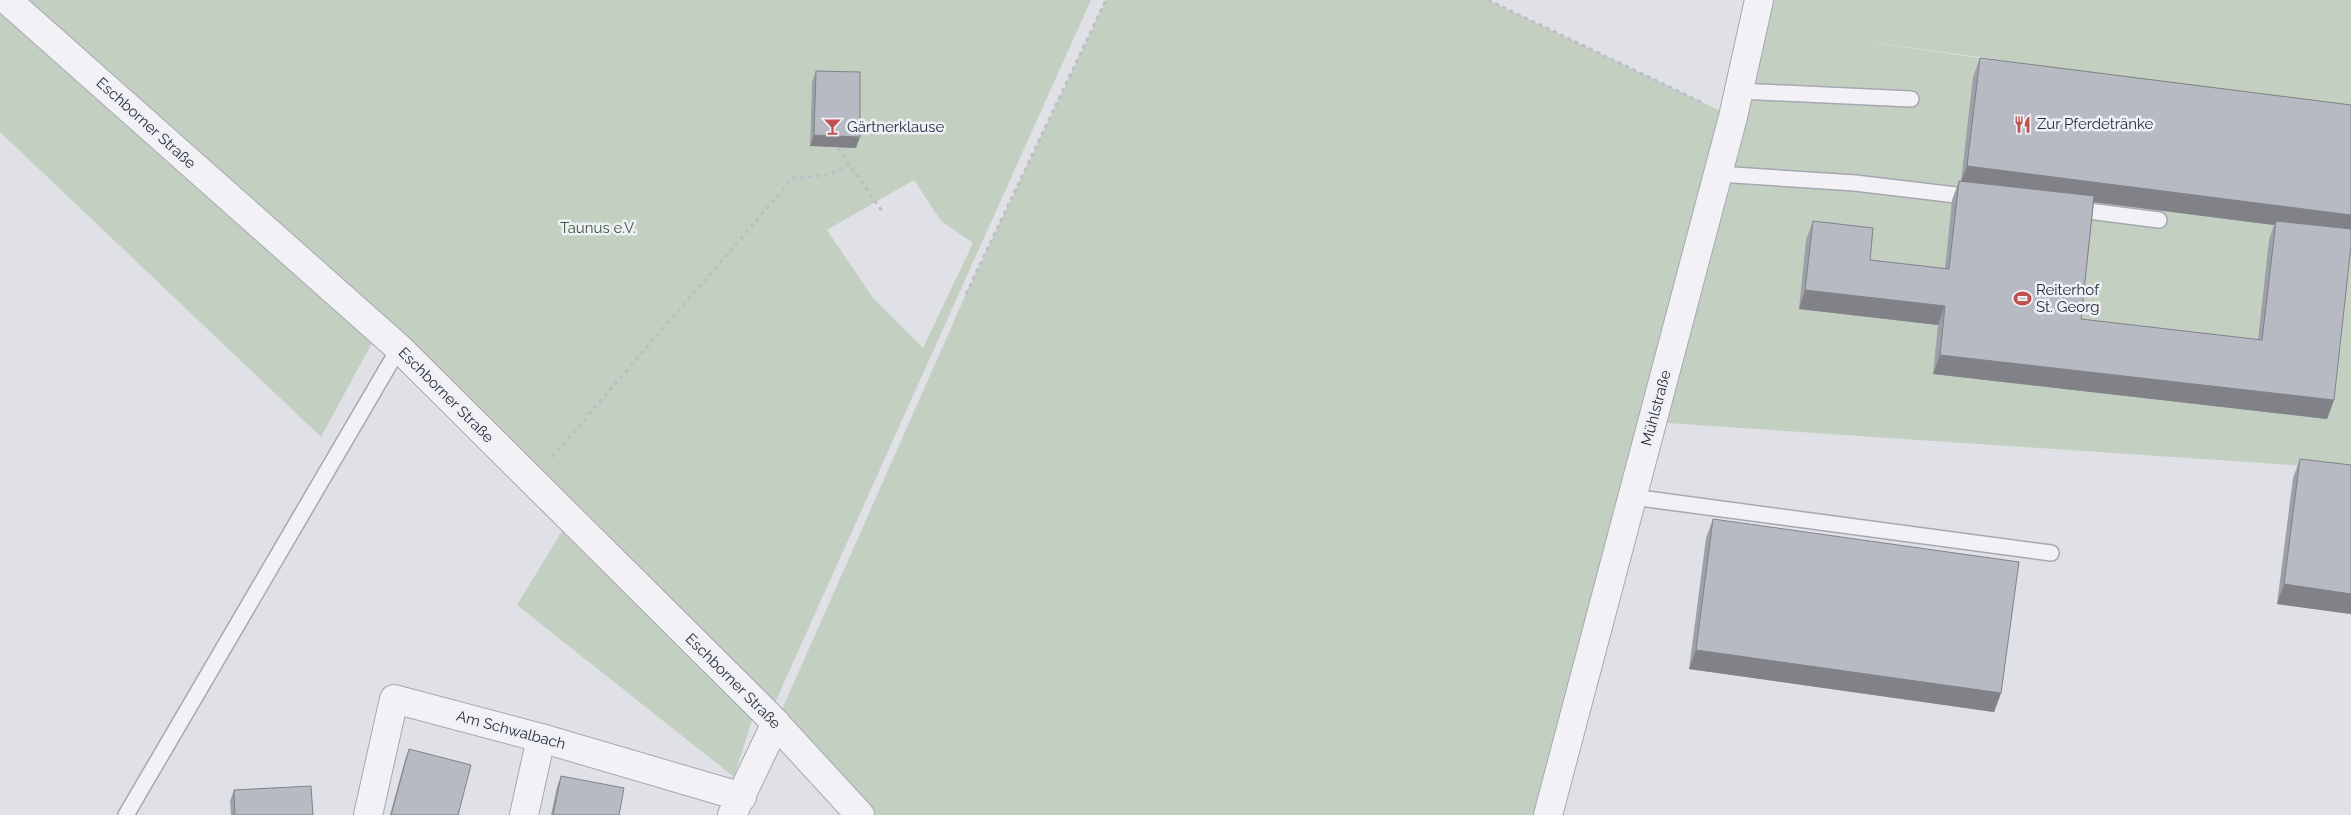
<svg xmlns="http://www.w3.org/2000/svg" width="2351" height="815" viewBox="0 0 2351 815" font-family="Raleway,sans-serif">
<rect width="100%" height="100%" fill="#e0e1e7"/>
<g fill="#c3d0c1" fill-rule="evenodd">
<path d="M0,0H1091L769,716L379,330L321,437L0,132ZM812,82L856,148L810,146ZM914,180L941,221L973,243L923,348L873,298L827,230Z"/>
<polygon points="1106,0 1488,0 1733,117 1759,0 2351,0 2351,109 1850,39 2351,113 2351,469 1667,423 1716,187 1548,815 860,815 776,723 966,294"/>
<polygon points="565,526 755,711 734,777 517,605"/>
</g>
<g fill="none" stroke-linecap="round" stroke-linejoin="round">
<defs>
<g id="service">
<polyline points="1739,91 1911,99"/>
<polyline points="1718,174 1855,183 1973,197"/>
<polyline points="2073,209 2159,220"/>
<polyline points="1632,497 2051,553"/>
<polyline points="126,815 399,348"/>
</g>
<g id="minor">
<polyline points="7,0 399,348 769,716 860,815"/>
<polyline points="368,815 394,699 541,738 742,797"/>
<polyline points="524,815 541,738"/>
<polyline points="732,815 776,723"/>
<polyline points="1548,815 1733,117 1759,0"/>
</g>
</defs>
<use href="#service" stroke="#a6a7b1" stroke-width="18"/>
<use href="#minor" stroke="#a6a7b1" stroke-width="30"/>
<g stroke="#bebfc6" stroke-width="3" stroke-dasharray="4 4" stroke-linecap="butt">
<polyline points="1488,0 1703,103"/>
<polyline points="838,148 882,211"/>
<polyline points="966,294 1106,0"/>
<polyline points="552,457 793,178 829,175 849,164"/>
</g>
<use href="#service" stroke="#f2f2f6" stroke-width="15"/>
<use href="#minor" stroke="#f2f2f6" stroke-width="28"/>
</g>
<g fill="#9da0a8" fill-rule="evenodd">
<path d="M1980,58L2351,105L2334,400L2327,419L1933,374L1938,325L1799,309L1806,240L1813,221L1870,260L1945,269L1952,200L1959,181H1961L1973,77ZM2094,202L2274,225L2269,240L2258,340L2081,319Z"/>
<polygon points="816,71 856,148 810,146 812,82"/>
<polygon points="2300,459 2351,465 2351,614 2277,604 2293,478"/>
<polygon points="1713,519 2001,693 1994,712 1689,669 1706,538"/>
<polygon points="409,749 458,815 390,815 405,760"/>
<polygon points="561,776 619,815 551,815 557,787"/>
<polygon points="234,790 313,815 231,815 230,801"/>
</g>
<g fill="#808288">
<polygon points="814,135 860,137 856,148 810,146"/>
<polygon points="1967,166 2351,215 2351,234 2276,221 2274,225 1960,185"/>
<polygon points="1805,290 1945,306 1938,325 1799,309"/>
<polygon points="1940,355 2334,400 2327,419 1933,374"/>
<polygon points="2284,584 2351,594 2351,614 2277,604"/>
<polygon points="1696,650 2001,693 1994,712 1689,669"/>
</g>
<g fill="#b7bac3" stroke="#808288">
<polygon points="1980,58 2351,105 2351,215 1967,166"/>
<polygon points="816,71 860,72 860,137 814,135"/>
<polygon points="1959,181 2094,196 2081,319 2262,340 2276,221 2351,229 2351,246 2334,400 1940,355 1945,306 1805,290 1813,221 1873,228 1870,260 1949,269"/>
<polygon points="2300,459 2351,465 2351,594 2284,584"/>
<polygon points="1713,519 2019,562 2001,693 1696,650"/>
<polygon points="409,749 471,765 458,815 391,815"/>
<polygon points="561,776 624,788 619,815 553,815"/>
<polygon points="311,786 313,815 235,815 234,790"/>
</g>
<defs>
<symbol id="restaurant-bare" viewBox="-9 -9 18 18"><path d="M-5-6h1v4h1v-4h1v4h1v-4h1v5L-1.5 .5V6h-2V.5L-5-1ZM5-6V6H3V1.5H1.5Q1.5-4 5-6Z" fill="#c05350" stroke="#eff0f5" stroke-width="2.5" paint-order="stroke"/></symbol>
<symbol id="bar-bare" viewBox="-9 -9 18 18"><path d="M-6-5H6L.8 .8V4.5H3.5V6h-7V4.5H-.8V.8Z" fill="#c05350" stroke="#eff0f5" stroke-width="2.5" paint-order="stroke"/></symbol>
<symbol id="stadium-bare" viewBox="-9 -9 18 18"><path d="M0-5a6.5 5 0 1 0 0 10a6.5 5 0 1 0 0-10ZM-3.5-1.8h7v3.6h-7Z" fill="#c05350" stroke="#eff0f5" stroke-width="2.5" paint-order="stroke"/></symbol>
</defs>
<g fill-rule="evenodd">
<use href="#restaurant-bare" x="2010" y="112" width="25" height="25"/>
<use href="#bar-bare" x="820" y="114" width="25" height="25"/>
<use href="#stadium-bare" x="2010" y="286" width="25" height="25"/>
</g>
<g text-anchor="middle" stroke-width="5" stroke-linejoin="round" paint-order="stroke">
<g font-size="15" fill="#2a2d3d" stroke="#eff0f5">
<text transform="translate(146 123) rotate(42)" y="5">Eschborner Straße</text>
<text transform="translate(446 395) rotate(45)" y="5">Eschborner Straße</text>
<text transform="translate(1656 408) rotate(-75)" y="5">Mühlstraße</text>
<text transform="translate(733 681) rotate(45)" y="5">Eschborner Straße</text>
<text transform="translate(511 730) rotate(15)" y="5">Am Schwalbach</text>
</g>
<g font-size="15" fill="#2a2d3d" stroke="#eff0f5" text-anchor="start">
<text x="2037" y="129">Zur Pferdetränke</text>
<text x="847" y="132">Gärtnerklause</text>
<text x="2036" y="295">Reiterhof<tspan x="2036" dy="17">St. Georg</tspan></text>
</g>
<g font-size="15" fill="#395739" stroke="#eff0f5">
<text x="598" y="233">Taunus e.V.</text>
</g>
</g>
</svg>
